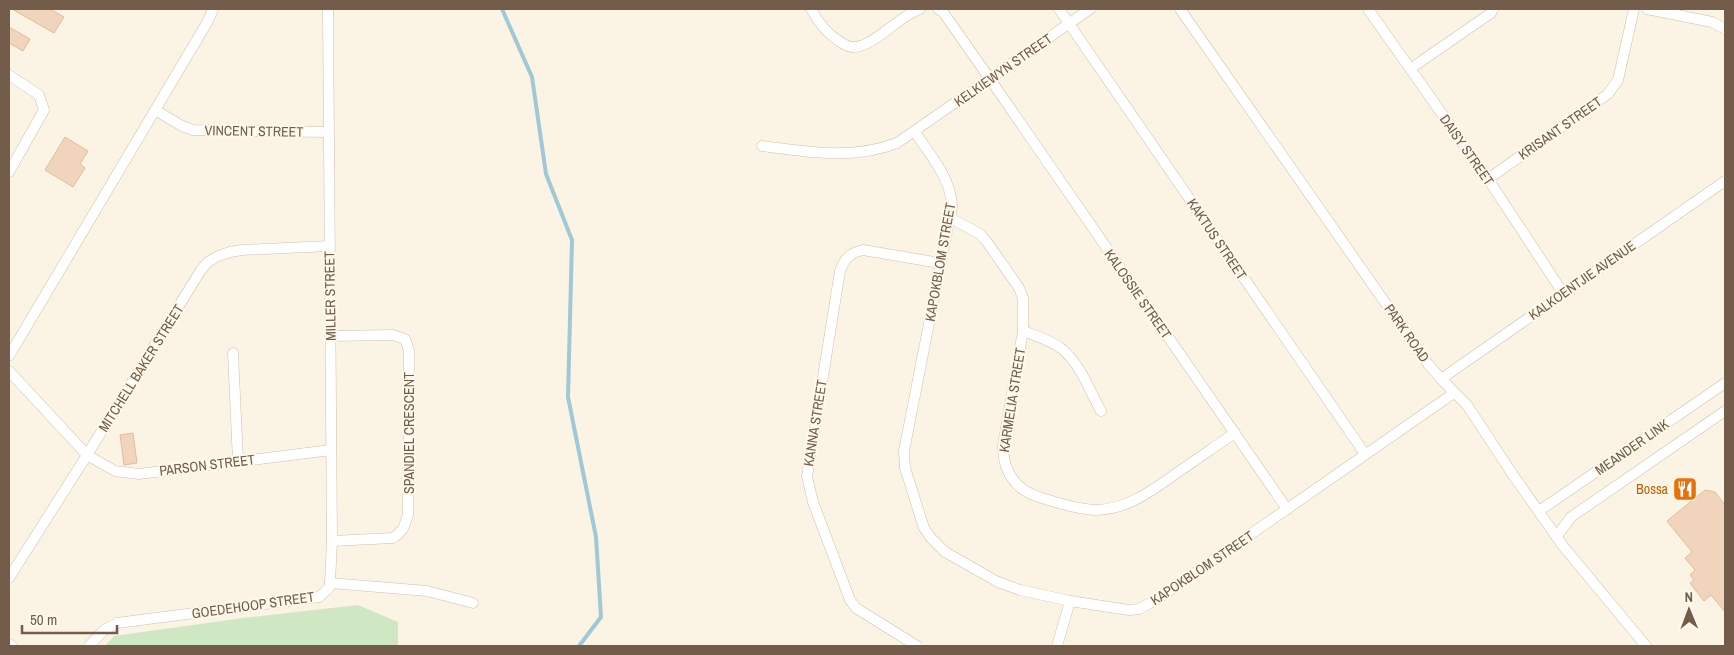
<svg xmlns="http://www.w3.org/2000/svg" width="1734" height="655" viewBox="0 0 1734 655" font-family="'Archivo Narrow',sans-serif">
<rect width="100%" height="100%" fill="#fbf4e4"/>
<polygon fill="#cfe8c3" points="358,605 398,622 398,646 105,646 114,636 243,618"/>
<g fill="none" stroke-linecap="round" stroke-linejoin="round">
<polyline stroke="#a0c8d6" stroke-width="4" points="502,9 532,77 546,174 572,240 568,397 596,537 601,617 579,646"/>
</g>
<g fill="#f0d5bc" stroke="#e2bd9d">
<polygon points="12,9 50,9 64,17 54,33"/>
<polygon points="9,27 30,39 23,51 9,43"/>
<polygon points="65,137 88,151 80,164 85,168 73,187 45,170"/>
<polygon points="133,433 137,463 124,465 120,435"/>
<polygon points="1705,490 1715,492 1725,505 1725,612 1711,595 1704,601 1690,583 1694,580 1690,575 1695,570 1685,558 1692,552 1667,521"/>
</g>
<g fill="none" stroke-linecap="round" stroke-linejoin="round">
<defs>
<g id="minor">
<path d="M811,9C818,22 826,33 839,41C843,44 847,47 853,47C872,48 900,15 920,9"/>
<polyline points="938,9 943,12 990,79 1287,509"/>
<polyline points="1059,9 1365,454"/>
<polyline points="1180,9 1428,364 1441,379 1467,405 1513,475 1563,546 1646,646"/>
<polyline points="1368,9 1488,179 1563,293"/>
<polyline points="1647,9 1712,22 1725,29"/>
<polyline points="1410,69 1491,13 1493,9"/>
<polyline points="9,75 39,95 44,110 9,172"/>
<polyline points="155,110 182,126 193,130 328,132"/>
<path d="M915,132C930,155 951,178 952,206L904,451L905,468L924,528L931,538L945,552L998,582L1020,590L1070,601L1129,610L1139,609L1156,600L1454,393"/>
<path d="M762,146C807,152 853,160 897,143L1090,9"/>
<polyline points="1488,179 1608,94 1618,80 1634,9"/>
<path d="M950,218L980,234L987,242L1019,288L1023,298V331L1003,445C1003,471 1014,489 1039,497C1057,503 1076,509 1095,510C1129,510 1155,488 1181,470C1199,458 1217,445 1235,433"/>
<path d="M1023,331C1036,336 1051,340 1062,349C1080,364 1090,391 1101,411"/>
<polyline points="330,336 393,335 405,339 409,350 408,515 403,529 396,536 393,538 332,541"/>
<polyline points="233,353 238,461"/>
<polyline points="9,356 208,21 213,9"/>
<polyline points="9,371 87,455 115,471 139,474 331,450"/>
<polyline points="1441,379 1725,181"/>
<polyline points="1539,511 1725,383"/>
<polyline points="1557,536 1571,517 1725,411"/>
<polyline points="9,578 87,455 201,270 208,262 218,256 230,252 242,250 329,246"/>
<polyline points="330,583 427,591 473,603"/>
<polyline points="9,644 12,646"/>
<polyline points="89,646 104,630 117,623 319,597 329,588 330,583 332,541 328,9"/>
<path d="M917,646L856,608L850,600L813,502L807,476L840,271C845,258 850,253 863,250L940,263"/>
<polyline points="1057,646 1070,601"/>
</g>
</defs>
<use href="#minor" stroke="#cebfae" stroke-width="11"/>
<use href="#minor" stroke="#fff" stroke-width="10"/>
</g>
<defs>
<symbol id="restaurant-square" viewBox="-11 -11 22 22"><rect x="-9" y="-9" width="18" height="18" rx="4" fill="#e8710a" stroke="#fef8ea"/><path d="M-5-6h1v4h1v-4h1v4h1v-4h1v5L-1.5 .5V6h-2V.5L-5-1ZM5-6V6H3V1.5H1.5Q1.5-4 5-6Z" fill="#fff"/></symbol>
</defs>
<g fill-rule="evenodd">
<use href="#restaurant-square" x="1671" y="475" width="28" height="28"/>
</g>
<g text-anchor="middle" stroke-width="4" stroke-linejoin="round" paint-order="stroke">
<g font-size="14" fill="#735c4a" stroke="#fef8ea">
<text transform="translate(1003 70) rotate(-35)" y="5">KELKIEWYN STREET</text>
<text transform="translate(1560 128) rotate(-35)" y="5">KRISANT STREET</text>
<text transform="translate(254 131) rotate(1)" y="5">VINCENT STREET</text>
<text transform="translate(1467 150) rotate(55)" y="5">DAISY STREET</text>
<text transform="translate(1217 239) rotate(56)" y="5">KAKTUS STREET</text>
<text transform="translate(940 262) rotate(-80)" y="5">KAPOKBLOM STREET</text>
<text transform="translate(1582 280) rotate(-35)" y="5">KALKOENTJIE AVENUE</text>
<text transform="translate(1138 294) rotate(55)" y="5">KALOSSIE STREET</text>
<text transform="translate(330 296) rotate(-91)" y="5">MILLER STREET</text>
<text transform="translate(1407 333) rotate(55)" y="5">PARK ROAD</text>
<text transform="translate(141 368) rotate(-58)" y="5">MITCHELL BAKER STREET</text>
<text transform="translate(1012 400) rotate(-81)" y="5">KARMELIA STREET</text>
<text transform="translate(815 423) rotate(-81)" y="5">KANNA STREET</text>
<text transform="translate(409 433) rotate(-90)" y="5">SPANDIEL CRESCENT</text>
<text transform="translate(1632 447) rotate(-35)" y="5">MEANDER LINK</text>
<text transform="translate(207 465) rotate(-7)" y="5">PARSON STREET</text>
<text transform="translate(1202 568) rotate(-34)" y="5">KAPOKBLOM STREET</text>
<text transform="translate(253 605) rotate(-8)" y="5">GOEDEHOOP STREET</text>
</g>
<g font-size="14" fill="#c56008" stroke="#fef8ea" text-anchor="end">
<text x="1668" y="494">Bossa</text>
</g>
</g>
<rect width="1734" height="655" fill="none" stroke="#735c4a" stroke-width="20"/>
<g transform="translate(1689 610) rotate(359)" stroke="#fef8ea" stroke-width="4" paint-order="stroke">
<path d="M0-4L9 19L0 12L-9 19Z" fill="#735c4a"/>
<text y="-8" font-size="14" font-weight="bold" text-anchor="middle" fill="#735c4a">N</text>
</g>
<path d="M22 625v8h95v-8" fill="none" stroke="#735c4a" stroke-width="2.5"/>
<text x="30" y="625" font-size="15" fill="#735c4a" stroke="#fef8ea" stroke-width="4" paint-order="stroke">50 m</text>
</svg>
